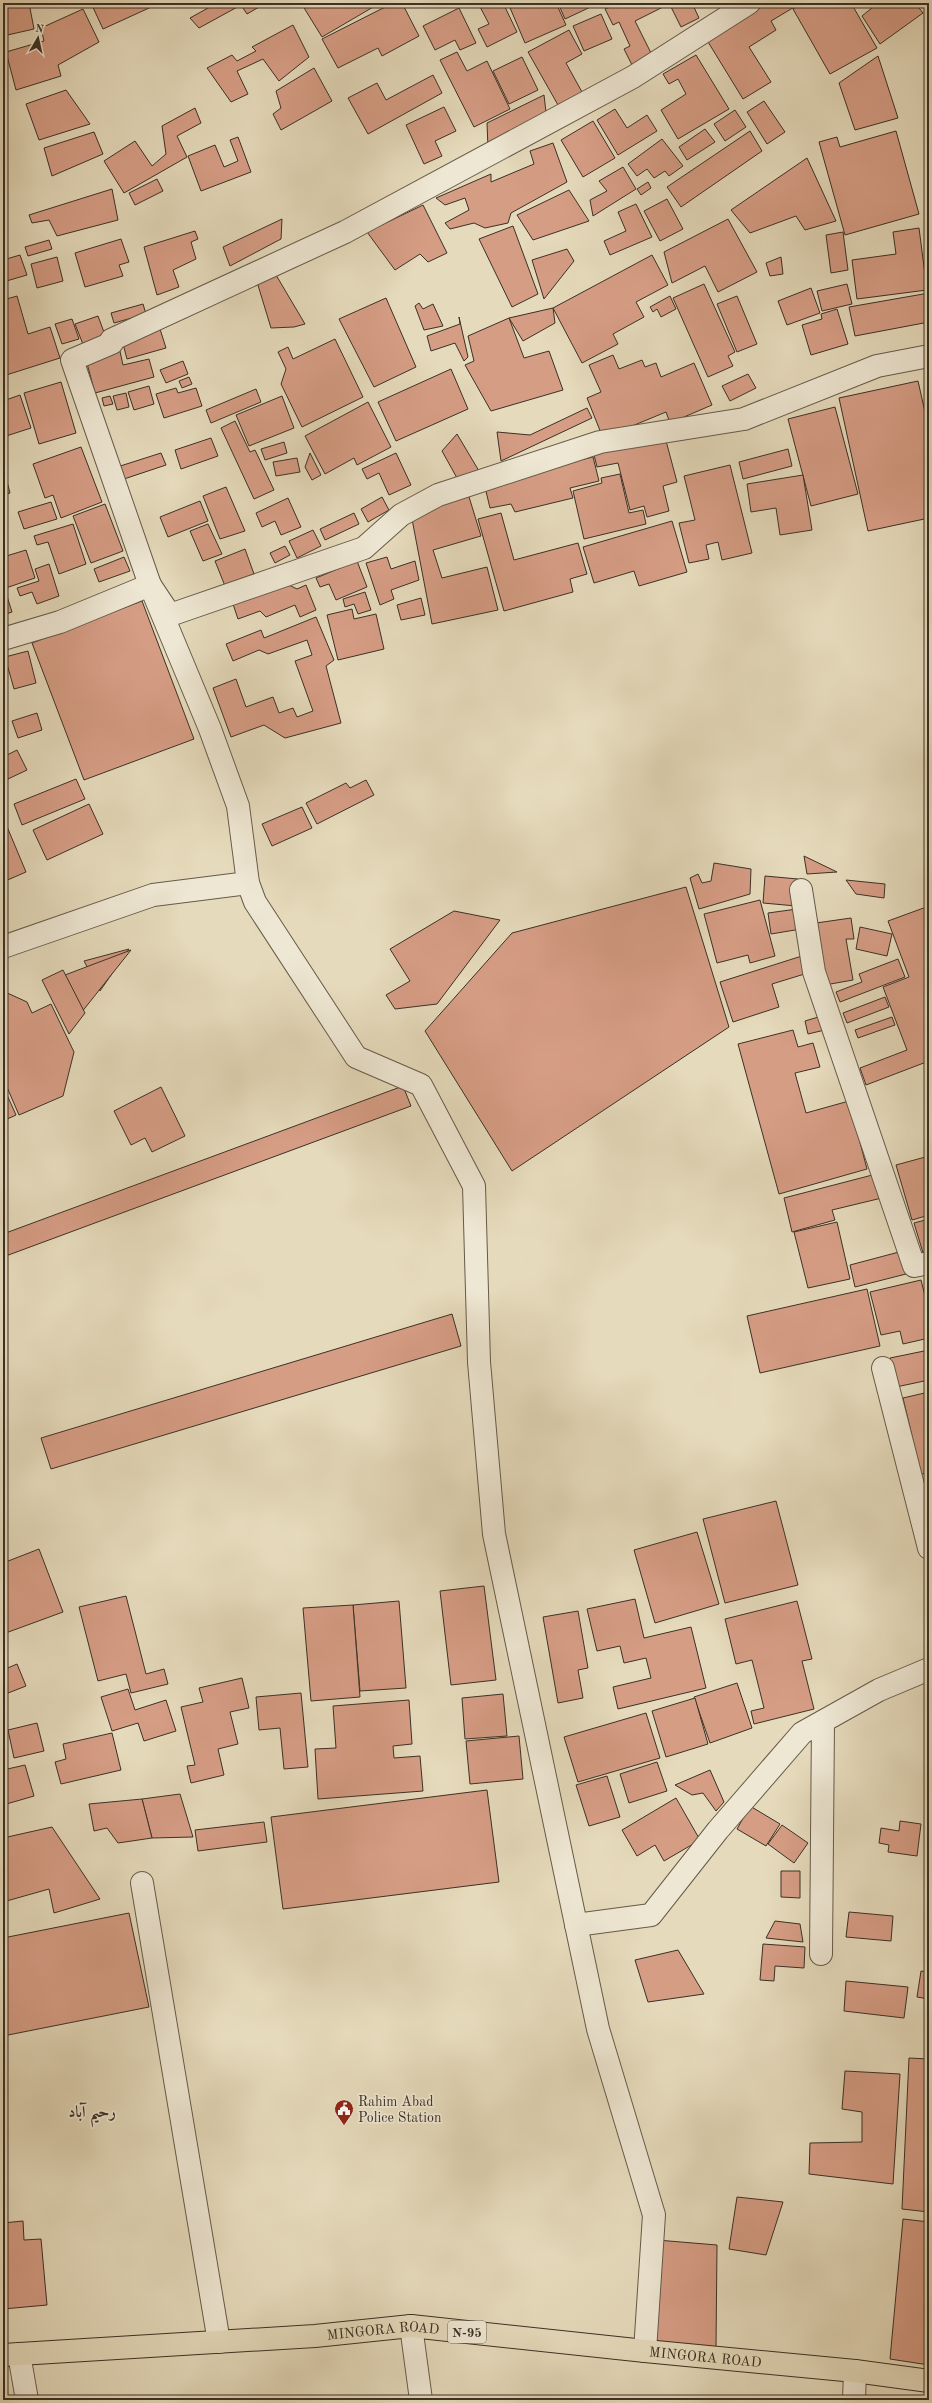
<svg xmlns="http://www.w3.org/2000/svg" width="932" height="2403" viewBox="0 0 932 2403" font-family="'Old Standard TT',Amiri,serif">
<rect width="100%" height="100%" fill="#e5dabb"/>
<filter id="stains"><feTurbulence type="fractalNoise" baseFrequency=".005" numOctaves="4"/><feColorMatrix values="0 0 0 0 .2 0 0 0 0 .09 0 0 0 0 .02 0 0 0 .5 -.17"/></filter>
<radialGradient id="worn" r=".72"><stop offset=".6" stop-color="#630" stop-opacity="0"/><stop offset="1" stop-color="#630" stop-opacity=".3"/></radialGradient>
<g fill="#d69d85" stroke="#3c3025">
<polygon points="11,3 29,3 34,29 3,36 3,5"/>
<polygon points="91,3 160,3 103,29"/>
<polygon points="217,3 266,3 247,14 241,5 199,28 190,18"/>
<polygon points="301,3 380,3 322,37"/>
<polygon points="393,3 402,3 419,36 382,56 378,48 338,68 322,39"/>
<polygon points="478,3 503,3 517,32 487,47 478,29 489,24"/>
<polygon points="508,3 532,3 534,6 541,3 556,3 566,25 525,43"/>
<polygon points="558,3 599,3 565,19"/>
<polygon points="618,3 666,3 667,5 635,21 654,59 634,69 624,49 630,46 619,22 613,25 605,9"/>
<polygon points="669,3 692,3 699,18 681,27"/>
<polygon points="760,3 795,3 796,6 771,21 776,30 749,47 771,82 743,99 705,37"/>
<polygon points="803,3 851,3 877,48 830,74 793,9"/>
<polygon points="878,3 915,3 923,13 880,44 862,16"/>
<polygon points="459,8 476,43 460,50 455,40 435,50 423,26"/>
<polygon points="83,9 99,42 58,65 61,76 16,90 6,52 44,41 41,28"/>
<polygon points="601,14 612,39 584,51 573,26"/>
<polygon points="293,25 309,57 279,81 263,59 237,71 248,94 231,102 207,68 232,55 237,61 256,51 252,47"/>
<polygon points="569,30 582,54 566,63 582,92 558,105 528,52"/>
<polygon points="457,52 467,71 487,61 510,109 474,127 440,60"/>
<polygon points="696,55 729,109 678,139 661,110 686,94 678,79 669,84 663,74"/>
<polygon points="878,56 898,118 855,130 839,83"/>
<polygon points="522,57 538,90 509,104 493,71"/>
<polygon points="314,68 332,101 281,130 273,114 281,108 276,91"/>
<polygon points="433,75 442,93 368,134 348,98 377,83 386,100"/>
<polygon points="66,90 90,124 39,140 26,104"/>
<polygon points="544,95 547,121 488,148 487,123"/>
<polygon points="764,101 785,132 767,144 747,112"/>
<polygon points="444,107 456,131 435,141 442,156 424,164 406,125"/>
<polygon points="195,108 201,123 177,136 187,157 124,193 104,161 135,141 152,166 166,154 162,126"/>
<polygon points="615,109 627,128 647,115 657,131 618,155 597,120"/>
<polygon points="735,110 746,127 725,141 714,124"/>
<polygon points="593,121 615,158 583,177 561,140"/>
<polygon points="705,129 715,142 687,160 679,147"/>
<polygon points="750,131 762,151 681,207 667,187"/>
<polygon points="896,131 919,214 845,235 819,142 837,137 840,147"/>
<polygon points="94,132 103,154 52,176 44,148"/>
<polygon points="238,137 251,172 201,191 188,156 215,145 224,167 238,161 230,140"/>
<polygon points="662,139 683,166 669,176 665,171 654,178 647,169 637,176 628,164"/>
<polygon points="553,143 567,182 511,213 508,223 485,228 474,223 450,229 445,223 469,210 465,198 445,205 436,198 491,174 491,182 534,164 530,151"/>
<polygon points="807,158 836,221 805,230 796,216 750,233 731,210"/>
<polygon points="623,167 636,189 593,216 590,200 607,191 599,181"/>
<polygon points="157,179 163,191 135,205 129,193"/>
<polygon points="648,182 651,188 641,195 637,189"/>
<polygon points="112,189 118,220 57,236 49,220 32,223 29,215"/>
<polygon points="569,190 589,221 533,240 517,215"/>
<polygon points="667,199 683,229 660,241 644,211"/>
<polygon points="636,204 652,237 610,255 604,241 626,231 618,212"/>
<polygon points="423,205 447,253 428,262 420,254 395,270 367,232"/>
<polygon points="282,219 281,239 230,266 223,247"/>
<polygon points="728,219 757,272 718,292 705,266 672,283 664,252"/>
<polygon points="513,226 538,294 512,307 479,239"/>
<polygon points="919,228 927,290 857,299 852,260 896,254 893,232"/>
<polygon points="195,231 198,239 191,242 196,259 173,270 179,287 157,295 144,247"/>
<polygon points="843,232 848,270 831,273 826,235"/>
<polygon points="121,239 129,262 119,265 123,276 85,287 75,253"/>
<polygon points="49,240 52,249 28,256 25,247"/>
<polygon points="567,249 574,261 544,299 532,260"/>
<polygon points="20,255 27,275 3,282 3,260"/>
<polygon points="652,255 668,285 636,302 644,317 613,334 618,344 582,363 553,308"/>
<polygon points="57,257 63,281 37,288 31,264"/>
<polygon points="781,257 783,274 770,276 766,263"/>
<polygon points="276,275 305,324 294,327 271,328 257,282"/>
<polygon points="704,284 735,352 728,356 733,366 708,377 673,298"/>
<polygon points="847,284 852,304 822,311 817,291"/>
<polygon points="811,288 820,313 787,325 778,301"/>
<polygon points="929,293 929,322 855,336 849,307"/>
<polygon points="17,296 28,334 50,327 60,358 3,376 3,300"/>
<polygon points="670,296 676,309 661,317 657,309 653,312 650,307"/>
<polygon points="737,296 757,344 737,352 717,304"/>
<polygon points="386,298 416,367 374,387 339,319"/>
<polygon points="419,303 423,309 433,304 443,326 424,330 415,306"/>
<polygon points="143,304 146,314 114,323 111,313"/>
<polygon points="553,308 555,323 523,341 509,318"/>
<polygon points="837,309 848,344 811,355 802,325 822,319 821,314"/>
<polygon points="98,316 108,343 86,352 75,324"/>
<polygon points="459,317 468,357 464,361 455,343 431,351 427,336 460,324"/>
<polygon points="509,318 524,358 549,351 563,390 491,411 465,365 474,361 468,336"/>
<polygon points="72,319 79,339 62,344 55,324"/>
<polygon points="160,329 166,348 127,359 122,340"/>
<polygon points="335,339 363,397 302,427 281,384 286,369 278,352 288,347 293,359"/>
<polygon points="119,347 123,365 149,359 154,377 95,393 85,356"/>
<polygon points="613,355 619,369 642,360 645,367 656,363 661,377 694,363 712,405 670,423 666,412 603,438 587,398 601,392 589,365"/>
<polygon points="183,361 188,374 166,383 160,370"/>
<polygon points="451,369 468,409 396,441 378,402"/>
<polygon points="748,374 756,388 730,401 722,386"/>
<polygon points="189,377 192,384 182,388 179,381"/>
<polygon points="918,381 929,430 929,518 868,531 839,398"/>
<polygon points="61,382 76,433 39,444 24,393"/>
<polygon points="149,386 154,404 134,410 128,392"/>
<polygon points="176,388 178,393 196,388 202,406 164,418 156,394"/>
<polygon points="256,389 261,402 211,423 206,410"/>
<polygon points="126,393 129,407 117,410 113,396"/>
<polygon points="20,395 31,428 3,437 3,401"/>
<polygon points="110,396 113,404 104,406 102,398"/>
<polygon points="282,396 294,428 249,446 236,415"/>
<polygon points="368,402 391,447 357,465 354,458 325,474 305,436"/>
<polygon points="835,407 858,494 811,506 788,419"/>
<polygon points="587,408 592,418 501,461 497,432 530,435"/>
<polygon points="235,421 250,452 255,450 274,490 254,499 221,428"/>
<polygon points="457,434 479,471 457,478 442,451"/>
<polygon points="665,437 677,482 663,486 669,511 647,517 644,506 630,510 618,463 597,467 594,455"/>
<polygon points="211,438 218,456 181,469 175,450"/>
<polygon points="284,442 287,453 265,460 261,449"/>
<polygon points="81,447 102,502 61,518 53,495 45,498 33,464"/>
<polygon points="788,449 792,466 743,479 739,462"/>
<polygon points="161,453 166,465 118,481 114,468"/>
<polygon points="310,453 321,475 312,480 305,467"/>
<polygon points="396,453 411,485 389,495 379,473 367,479 362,469"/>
<polygon points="593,457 599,481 570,488 573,498 515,512 511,504 490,508 484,483"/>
<polygon points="297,458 300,472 276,476 273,462"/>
<polygon points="730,465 752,553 722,560 718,542 706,545 709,559 689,563 679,523 695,520 684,476"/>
<polygon points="5,474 10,493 3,495 3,475"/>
<polygon points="620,474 629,513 643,510 646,524 584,539 573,491 602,483 601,478"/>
<polygon points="803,475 812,530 780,535 776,508 751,512 747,484"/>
<polygon points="226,487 245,531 220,539 203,496"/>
<polygon points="466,487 481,536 433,550 442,578 487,567 498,610 432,624 412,519"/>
<polygon points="382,497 389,510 368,522 361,509"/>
<polygon points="288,498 301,527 281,535 275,521 262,527 256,513"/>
<polygon points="200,501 208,521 168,537 160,517"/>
<polygon points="51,502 57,519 24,529 18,512"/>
<polygon points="105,504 123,551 91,563 73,516"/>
<polygon points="354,513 359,524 325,540 320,529"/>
<polygon points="501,513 514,560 578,543 587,574 570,579 573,592 504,611 478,519"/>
<polygon points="672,521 687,572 639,586 634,571 594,583 583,547"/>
<polygon points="73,524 86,564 59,574 48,542 37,545 34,536"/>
<polygon points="208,524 222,554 203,561 190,531"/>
<polygon points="313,530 321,546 297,558 289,541"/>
<polygon points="285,546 290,555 275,563 270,553"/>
<polygon points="245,549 254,574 225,586 215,561"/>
<polygon points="26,550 35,578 3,589 3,557"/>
<polygon points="124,557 130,571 99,582 94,569"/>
<polygon points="387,557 391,569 415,561 419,580 391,590 394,599 380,605 366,563"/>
<polygon points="357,561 367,587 336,600 329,584 320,587 316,578"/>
<polygon points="49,564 59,596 37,604 32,592 20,596 17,588 39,581 35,569"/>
<polygon points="289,585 297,589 306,585 316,610 300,617 295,605 266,617 260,611 238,619 233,604"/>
<polygon points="365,592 371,610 358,614 354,604 345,607 343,599"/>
<polygon points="6,593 12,612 3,615 3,594"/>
<polygon points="421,598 425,615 401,620 397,605"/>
<polygon points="142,601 194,739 84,780 32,643"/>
<polygon points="352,609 354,619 376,614 384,649 338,660 327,615"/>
<polygon points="316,617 334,660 326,666 341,723 285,738 264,725 231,737 213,688 236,679 246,707 273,697 279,713 293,708 297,717 313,711 295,661 312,655 307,640 268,654 259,650 233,661 226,644 261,630 264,638"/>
<polygon points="28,651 36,683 14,689 5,657"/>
<polygon points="37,713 42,730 18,738 12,721"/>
<polygon points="17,750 27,770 8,779 3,769 3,757"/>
<polygon points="76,779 85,799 22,825 14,804"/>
<polygon points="366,780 374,795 317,824 306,803 346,783 350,788"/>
<polygon points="89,804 103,834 47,860 33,830"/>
<polygon points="302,807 312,828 272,846 262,824"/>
<polygon points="3,817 26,872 3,882"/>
<polygon points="804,856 837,872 807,874"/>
<polygon points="714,863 751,869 750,894 699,909 690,878 698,874 702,883 711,881"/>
<polygon points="765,876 798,879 796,906 763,903"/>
<polygon points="846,880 885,884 884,898 856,894"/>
<polygon points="686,887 729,1027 512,1171 425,1031 512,933"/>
<polygon points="760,900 775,956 750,963 748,955 717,963 704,914"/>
<polygon points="929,906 929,1061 866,1085 860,1068 907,1050 883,987 909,977 888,921"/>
<polygon points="797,909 801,929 771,934 768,913"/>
<polygon points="454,911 500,920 437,1004 395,1009 386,995 410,981 390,949"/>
<polygon points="851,918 854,939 846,939 853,980 825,985 816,923"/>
<polygon points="860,927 892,934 887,956 856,949"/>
<polygon points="129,949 100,991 84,961"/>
<polygon points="131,950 81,1013 65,975"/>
<polygon points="805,955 811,972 772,984 779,1007 733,1022 720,982"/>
<polygon points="898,959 905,977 840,1002 836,992 862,982 859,974"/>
<polygon points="63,970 85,1013 69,1034 42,980"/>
<polygon points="3,991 27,1002 32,1013 51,1004 74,1052 63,1096 19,1115 3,1078"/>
<polygon points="885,997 889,1007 847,1023 843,1013"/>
<polygon points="825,1015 829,1029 808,1034 805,1021"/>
<polygon points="892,1017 895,1025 858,1038 855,1030"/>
<polygon points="793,1030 798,1047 813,1043 820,1067 795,1073 806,1113 849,1101 867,1169 779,1194 738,1044"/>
<polygon points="3,1086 16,1115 3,1121"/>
<polygon points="403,1086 411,1106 3,1257 3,1234"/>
<polygon points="161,1087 185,1136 152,1152 145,1138 131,1145 114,1111"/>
<polygon points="929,1156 929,1215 912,1220 896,1165"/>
<polygon points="880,1173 886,1197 832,1210 835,1220 792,1232 784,1198"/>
<polygon points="929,1219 929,1255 924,1256 914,1223"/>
<polygon points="837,1222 850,1279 808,1288 794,1232"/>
<polygon points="899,1252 906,1274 855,1287 850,1265"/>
<polygon points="921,1280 929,1312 929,1338 903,1344 900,1331 881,1335 870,1292"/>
<polygon points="867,1289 880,1346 760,1373 747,1316"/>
<polygon points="452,1314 461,1346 51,1469 41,1438"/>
<polygon points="929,1350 929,1380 896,1387 890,1358"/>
<polygon points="929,1392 929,1473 921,1474 903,1398"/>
<polygon points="776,1501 798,1585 725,1603 703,1519"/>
<polygon points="697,1532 719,1604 655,1623 634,1550"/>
<polygon points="39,1549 63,1612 3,1634 3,1563"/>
<polygon points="484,1586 496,1680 451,1685 440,1591"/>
<polygon points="126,1596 146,1674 164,1669 168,1684 131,1693 126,1674 98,1681 79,1607"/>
<polygon points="635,1599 644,1638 691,1627 706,1688 618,1709 613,1687 651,1678 646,1658 624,1663 620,1646 597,1651 587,1609"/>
<polygon points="399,1601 406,1688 360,1691 353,1605"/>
<polygon points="797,1601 812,1659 802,1661 814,1709 754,1724 751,1711 764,1708 752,1660 736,1664 725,1619"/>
<polygon points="353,1605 360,1697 311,1701 303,1608"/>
<polygon points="578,1611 588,1668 578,1670 583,1698 558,1703 543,1617"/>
<polygon points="17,1664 26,1686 3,1695 3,1670"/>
<polygon points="242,1678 249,1708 230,1712 238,1744 218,1749 224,1775 191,1783 187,1766 195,1765 181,1707 203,1702 199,1688"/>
<polygon points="737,1683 752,1728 710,1743 694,1697"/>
<polygon points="128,1689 135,1710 166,1700 176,1731 144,1741 138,1723 112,1731 101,1697"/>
<polygon points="301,1693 308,1767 284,1769 280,1728 259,1730 256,1697"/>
<polygon points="503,1694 507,1736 465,1739 462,1698"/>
<polygon points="695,1698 708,1744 666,1757 652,1711"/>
<polygon points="409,1700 412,1744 393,1746 394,1758 420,1756 423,1791 318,1799 315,1749 336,1748 333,1706"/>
<polygon points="646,1713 660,1758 578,1782 564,1737"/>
<polygon points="37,1723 44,1751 14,1758 8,1730"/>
<polygon points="112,1733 121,1770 61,1784 55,1762 66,1759 63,1744"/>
<polygon points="519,1736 523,1779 470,1784 466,1741"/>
<polygon points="657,1762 667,1791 629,1803 620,1774"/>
<polygon points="25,1765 34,1796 3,1805 3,1770"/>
<polygon points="710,1770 724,1802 716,1811 703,1793 692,1795 675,1785"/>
<polygon points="607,1776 620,1817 589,1826 576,1785"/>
<polygon points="487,1790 499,1882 283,1909 271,1817"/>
<polygon points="180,1794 193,1837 152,1838 142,1799"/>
<polygon points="676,1798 700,1840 664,1861 655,1845 637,1856 622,1830"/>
<polygon points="142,1799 152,1838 118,1843 107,1828 94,1831 89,1804"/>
<polygon points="750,1806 780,1824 766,1846 737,1829"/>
<polygon points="900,1821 921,1824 917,1856 888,1852 889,1845 879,1843 881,1828 899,1831"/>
<polygon points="264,1822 267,1842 198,1851 195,1830"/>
<polygon points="782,1825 808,1843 794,1863 768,1844"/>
<polygon points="52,1827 100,1899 54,1913 49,1889 3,1902 3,1838"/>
<polygon points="781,1871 800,1871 800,1898 781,1897"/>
<polygon points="849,1912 893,1916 891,1941 846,1937"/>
<polygon points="129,1913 149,2007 3,2036 3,1938"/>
<polygon points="775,1921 800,1924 803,1942 766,1938"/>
<polygon points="763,1944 805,1947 804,1968 775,1966 774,1981 760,1980"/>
<polygon points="678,1950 704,1994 648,2002 635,1960"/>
<polygon points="921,1971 929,1972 929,1999 917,1997"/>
<polygon points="846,1981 908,1987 904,2018 844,2011"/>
<polygon points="909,2058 929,2059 929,2212 902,2209"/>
<polygon points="845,2071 900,2074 893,2184 809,2174 810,2143 862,2142 862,2112 842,2109"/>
<polygon points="737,2197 783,2202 766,2255 729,2249"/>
<polygon points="903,2219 929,2222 929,2365 890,2359"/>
<polygon points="23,2221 24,2240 41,2239 47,2305 3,2309 3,2223"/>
<polygon points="657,2240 717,2245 716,2347 655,2348"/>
<polygon points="237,2397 237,2400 197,2400 201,2399"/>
</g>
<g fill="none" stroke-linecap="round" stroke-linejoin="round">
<defs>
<g id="street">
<polyline points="3,639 60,622 150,585 170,615 364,548 401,515 438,495 600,442 744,419 877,366 929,356"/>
<polyline points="801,890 814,972 914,1266 929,1263"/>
<polyline points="3,947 153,895 248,883"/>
<polyline points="883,1368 929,1548"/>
<polyline points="142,1883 219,2342"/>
<polyline points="576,1925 651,1915 718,1830 802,1733 879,1690 929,1669"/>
<polyline points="821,1954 823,1722"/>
<polyline points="411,2326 421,2400"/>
<polyline points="645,2351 654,2215 598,2029 494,1534 479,1362 474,1186 421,1085 356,1057 255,902 248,883 238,806 210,729 150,585 72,360 112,343 111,340 345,232 633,77 749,3"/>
<polyline points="19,2354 27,2400"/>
<polyline points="854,2400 855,2371"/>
</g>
<g id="primary">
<path id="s1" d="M3,2355L315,2336L411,2326L645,2351L855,2371L929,2381"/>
</g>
</defs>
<use href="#street" stroke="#665a4a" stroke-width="24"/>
<use href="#primary" stroke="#3c3025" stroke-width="24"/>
<use href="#street" stroke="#eee7d3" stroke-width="22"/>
<use href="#primary" stroke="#e5dabb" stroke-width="22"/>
</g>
<defs>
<symbol id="civic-pin" viewBox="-11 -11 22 30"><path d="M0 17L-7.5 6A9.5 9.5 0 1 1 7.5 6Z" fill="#8f2418" stroke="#eee7d3"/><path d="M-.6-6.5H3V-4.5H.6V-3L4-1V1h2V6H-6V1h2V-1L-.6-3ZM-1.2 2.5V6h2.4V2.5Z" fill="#fff"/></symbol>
</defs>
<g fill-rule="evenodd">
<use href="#civic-pin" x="333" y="2098" width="22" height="30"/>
</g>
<g text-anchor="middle" stroke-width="3.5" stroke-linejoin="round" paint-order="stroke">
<rect fill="#eee7d3" stroke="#716759" stroke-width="1" x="448" y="2321" width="38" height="22" rx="3"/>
<g font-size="13" font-weight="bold" fill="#3c3025">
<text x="467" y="2337">N-95</text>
</g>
<g font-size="14" fill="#3c3025" stroke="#eee7d3" text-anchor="start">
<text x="358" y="2106">Rahim Abad<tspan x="358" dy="16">Police Station</tspan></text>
</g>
<g font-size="14" fill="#3c3025" stroke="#eee7d3">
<text dy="5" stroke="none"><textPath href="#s1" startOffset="381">MINGORA ROAD</textPath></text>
<text dy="5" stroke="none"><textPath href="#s1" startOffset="705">MINGORA ROAD</textPath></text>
</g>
<g font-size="16" font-weight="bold" fill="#3c3025" stroke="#eee7d3">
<text x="92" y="2117">رحیم آباد</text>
</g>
</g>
<rect width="932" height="2403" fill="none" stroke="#e5dabb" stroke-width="16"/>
<rect x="4" y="4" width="924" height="2395" fill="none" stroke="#3c3025" stroke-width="2"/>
<rect x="8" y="8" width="916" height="2387" fill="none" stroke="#3c3025"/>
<g transform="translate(38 38) rotate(9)" stroke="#eee7d3" stroke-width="3" paint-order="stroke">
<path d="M0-3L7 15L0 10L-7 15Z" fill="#3c3025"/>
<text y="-6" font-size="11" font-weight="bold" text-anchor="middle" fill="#3c3025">N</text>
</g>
<rect width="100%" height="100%" filter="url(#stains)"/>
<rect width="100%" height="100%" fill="url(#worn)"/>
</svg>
